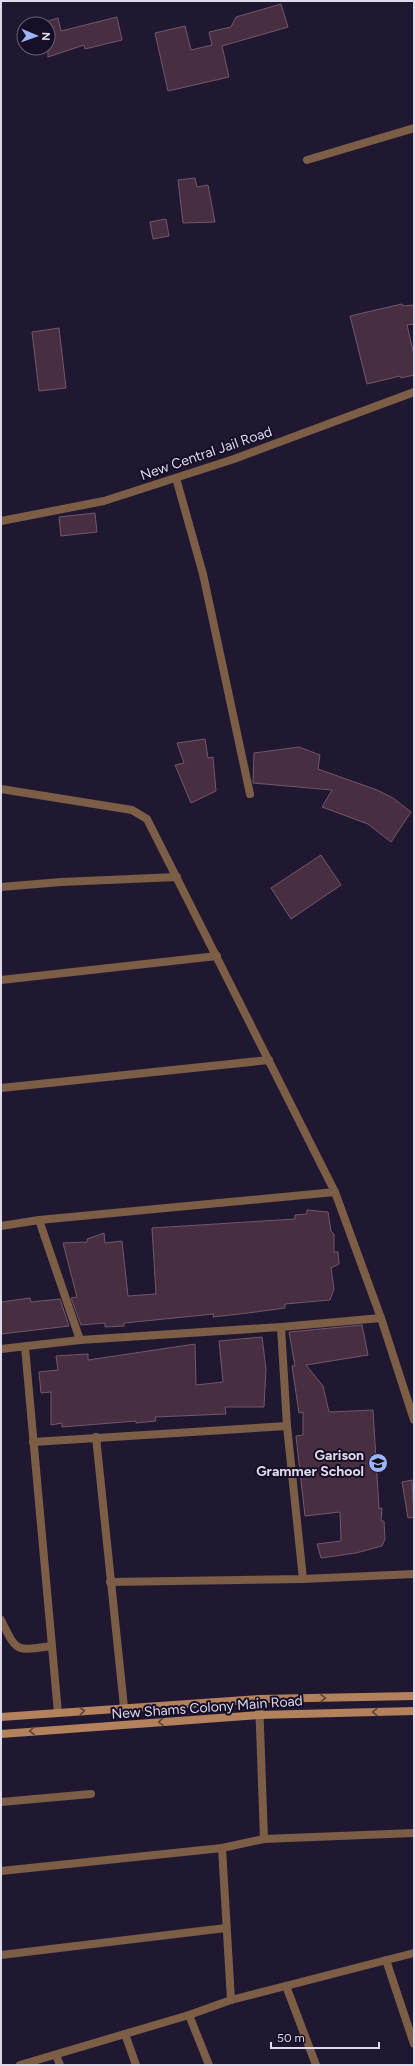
<svg xmlns="http://www.w3.org/2000/svg" width="415" height="2066" viewBox="0 0 415 2066" font-family="Figtree,sans-serif">
<rect width="100%" height="100%" fill="#201831"/>
<g fill="#482e41" stroke="#73576b">
<polygon points="281,4 288,27 222,46 229,77 168,91 155,33 185,26 191,50 212,45 209,32 231,27 236,17"/>
<polygon points="117,17 122,40 85,49 84,45 48,57 48,21 58,18 61,31"/>
<polygon points="195,178 197,187 208,185 215,222 183,223 178,180"/>
<polygon points="166,219 169,236 153,239 150,222"/>
<polygon points="402,304 403,306 414,305 414,324 407,325 414,355 414,375 401,378 400,376 367,384 350,316"/>
<polygon points="59,328 66,388 39,391 32,332"/>
<polygon points="95,513 97,532 61,536 59,517"/>
<polygon points="205,739 208,758 213,757 216,791 191,803 175,765 184,763 177,743"/>
<polygon points="299,747 320,755 318,769 377,790 393,798 411,812 391,842 368,824 322,807 332,790 253,783 254,753"/>
<polygon points="321,855 341,885 291,919 271,888"/>
<polygon points="307,1210 328,1212 331,1231 334,1234 334,1252 338,1252 339,1264 331,1268 334,1289 330,1300 285,1304 285,1308 248,1313 213,1317 214,1314 124,1323 124,1326 105,1327 105,1323 81,1325 71,1298 77,1297 63,1243 87,1242 87,1239 104,1233 105,1243 122,1241 128,1296 156,1294 152,1228 295,1219 295,1215 307,1214"/>
<polygon points="30,1298 31,1302 60,1299 69,1326 1,1334 1,1302"/>
<polygon points="362,1325 368,1355 306,1365 323,1386 329,1412 373,1410 379,1509 382,1508 381,1521 384,1521 385,1539 382,1546 356,1553 321,1558 317,1544 341,1541 340,1512 305,1516 296,1436 303,1435 303,1412 299,1413 292,1366 295,1366 289,1332"/>
<polygon points="262,1337 266,1369 264,1407 225,1407 226,1414 155,1417 156,1421 136,1423 136,1421 62,1427 62,1423 51,1425 51,1392 41,1393 39,1372 58,1370 56,1356 88,1354 88,1360 195,1344 196,1385 223,1382 219,1341"/>
<polygon points="412,1480 414,1517 408,1518 402,1482"/>
</g>
<g fill="none" stroke-linecap="round" stroke-linejoin="round">
<g stroke="#7c5e47" stroke-width="8">
<polyline points="307,160 414,128"/>
<polyline points="176,478 203,574 250,794"/>
<polyline points="1,521 104,501 234,459 414,392"/>
<polyline points="1,789 132,810 147,819 335,1192 381,1318 414,1420"/>
<polyline points="1,887 61,882 177,877"/>
<polyline points="1,980 217,956"/>
<polyline points="1,1088 269,1060"/>
<polyline points="39,1220 80,1340"/>
<polyline points="1,1226 39,1220 335,1192"/>
<polyline points="281,1327 287,1426 303,1579"/>
<polyline points="25,1347 58,1713"/>
<polyline points="1,1349 80,1340 281,1327 381,1318"/>
<polyline points="96,1437 124,1707"/>
<polyline points="33,1442 287,1426"/>
<polyline points="110,1582 303,1579 414,1574"/>
<path d="M1,1620C17,1653 16,1651 52,1646"/>
<polyline points="259,1699 264,1839"/>
<polyline points="1,1802 91,1794"/>
<polyline points="222,1848 231,2000"/>
<polyline points="1,1871 222,1848 264,1839 414,1833"/>
<polyline points="1,1955 226,1928"/>
<polyline points="386,1960 414,2044"/>
<polyline points="286,1986 316,2065"/>
<polyline points="189,2015 209,2065"/>
<polyline points="125,2034 136,2065"/>
<polyline points="56,2055 60,2065"/>
<polyline points="20,2065 189,2015 231,2000 414,1953"/>
</g>
<g stroke="#b3825c" stroke-width="8">
<polyline points="1,1717 259,1699 414,1696"/>
<polyline points="1,1734 259,1715 414,1711"/>
</g>
</g>
<defs><path id="oneway-chevron" d="M-2-3.5L2.5 0L-2 3.5" fill="none" stroke-width="1.6" stroke-linecap="round" stroke-linejoin="round"/></defs>
<g stroke="#5d433f">
<use href="#oneway-chevron" transform="translate(323 1698) rotate(-1)"/>
<use href="#oneway-chevron" transform="translate(82 1711) rotate(-5)"/>
<use href="#oneway-chevron" transform="translate(375 1712) rotate(179)"/>
<use href="#oneway-chevron" transform="translate(161 1722) rotate(176)"/>
<use href="#oneway-chevron" transform="translate(32 1731) rotate(175)"/>
</g>
<defs>
<symbol id="school-disc" viewBox="-11 -11 22 22"><circle r="9.5" fill="#9cb4fd" stroke="#170f27"/><path d="M0-5L7-2L0 1L-7-2ZM-4 1L0 2.5L4 1V4Q0 6-4 4Z" fill="#111"/></symbol>
</defs>
<g fill-rule="evenodd">
<use href="#school-disc" x="367" y="1452" width="22" height="22"/>
</g>
<g text-anchor="middle" stroke-width="4" stroke-linejoin="round" paint-order="stroke">
<g font-size="14" fill="#dfdaeb" stroke="#170f27">
<text transform="translate(206 453) rotate(-19)" y="5">New Central Jail Road</text>
<text transform="translate(207 1707) rotate(-4)" y="5">New Shams Colony Main Road</text>
</g>
<g font-size="14" font-weight="bold" fill="#dfdaeb" stroke="#170f27" text-anchor="end">
<text x="364" y="1460">Garison<tspan x="364" dy="16">Grammer School</tspan></text>
</g>
</g>
<rect width="415" height="2066" fill="none" stroke="#dfdaeb" stroke-width="4"/>
<g transform="translate(36 36) rotate(92)"><circle r="19" fill="#170f27" stroke="#676075"/>
<path d="M0-3L7 15L0 10L-7 15Z" fill="#9cb4fd"/>
<text y="-6" font-size="11" font-weight="bold" text-anchor="middle" fill="#dfdaeb">N</text>
</g>
<path d="M271 2042v6h108v-6" fill="none" stroke="#dfdaeb" stroke-width="2"/>
<text x="277" y="2042" font-size="12" fill="#dfdaeb" stroke="#170f27" stroke-width="3" paint-order="stroke">50 m</text>
</svg>
